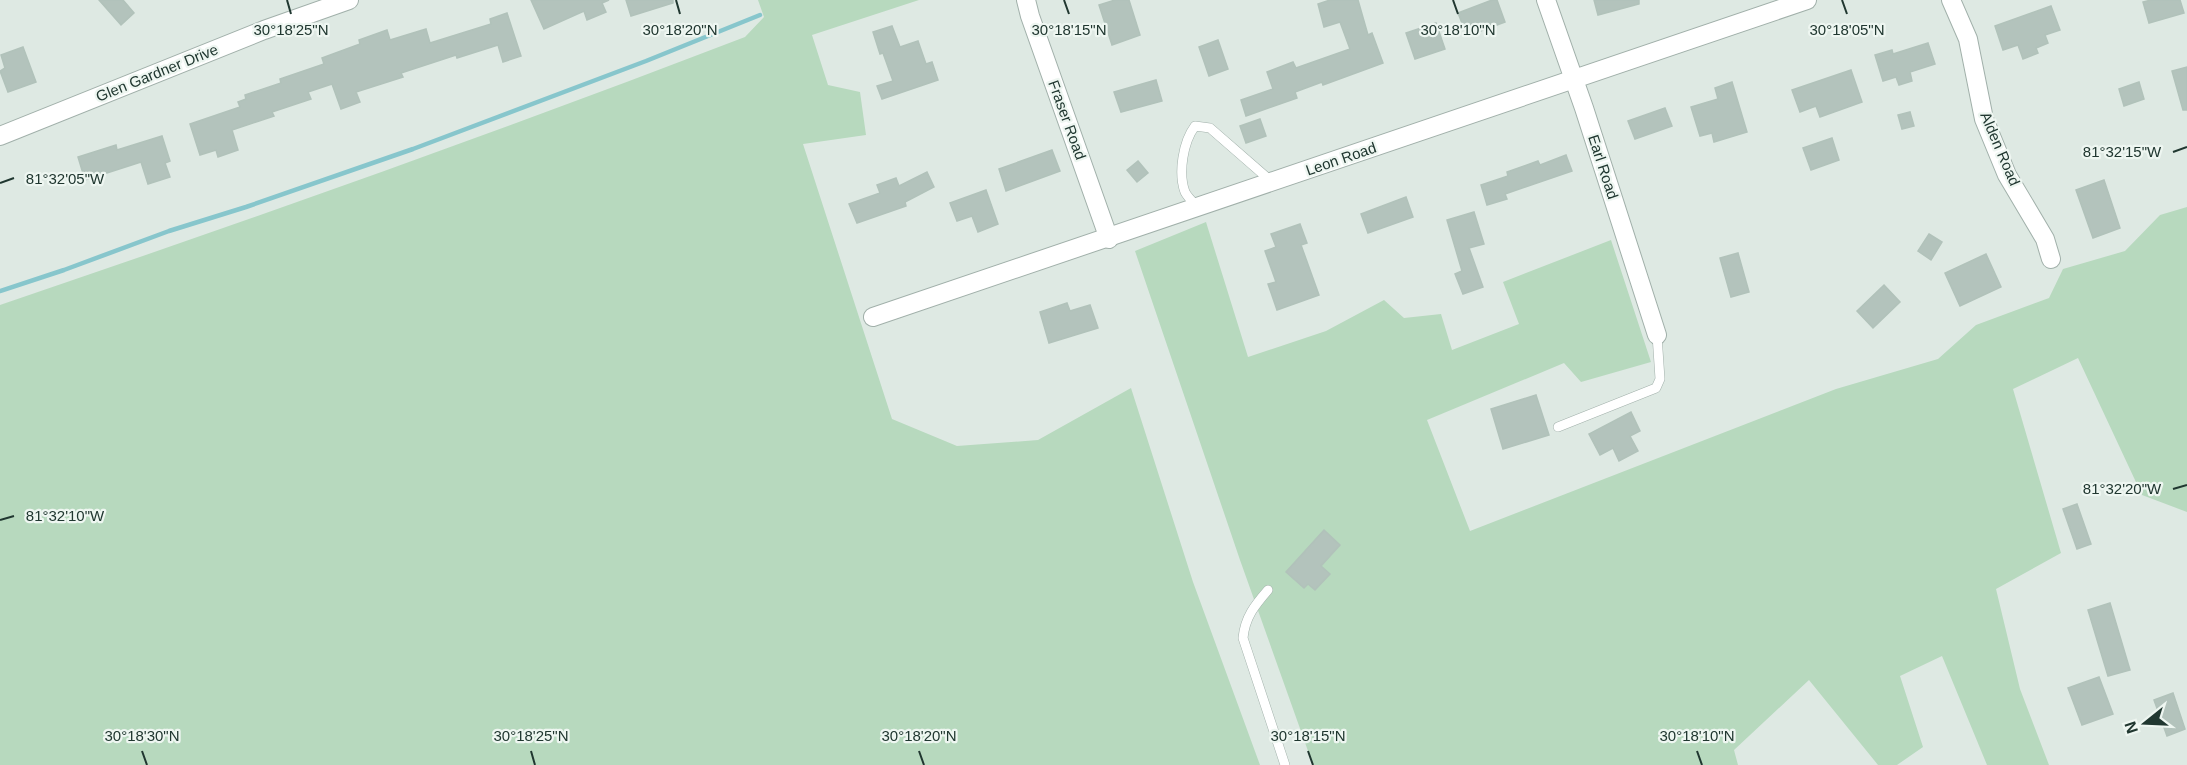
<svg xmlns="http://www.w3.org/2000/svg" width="2187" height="765" viewBox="0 0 2187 765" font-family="Helvetica,sans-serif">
<rect width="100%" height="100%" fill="#dee9e3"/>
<g fill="#b7d9be">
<path d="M758,0H919L812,35L828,85L860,92L866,135L803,144L892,419L957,446L1038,440L1131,388L1193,582L1260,765H0V305C250,220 498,132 745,37L764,17Z"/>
<polygon points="2187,207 2187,512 2142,495 2078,358 2013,389 2061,553 1996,589 2020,689 2049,765 1987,765 1942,656 1900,676 1923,747 1897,765 1878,765 1809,680 1734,750 1738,765 1313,765 1240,560 1135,251 1206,222 1248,357 1326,331 1384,300 1404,318 1441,314 1452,350 1519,324 1503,282 1611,240 1651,362 1581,382 1564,363 1427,420 1470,531 1836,389 1938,359 1976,325 2049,298 2063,269 2125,251 2160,215"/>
</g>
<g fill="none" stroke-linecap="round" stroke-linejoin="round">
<polyline stroke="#87c6cc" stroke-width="4.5" points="0,291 64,270 169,231 246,207 413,149 646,61 760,15"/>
</g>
<g fill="#b3c3bc" stroke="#b1c2ba" stroke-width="1.5">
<polygon points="99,0 123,0 134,13 121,25"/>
<polygon points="531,0 609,0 602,3 606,12 587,20 584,11 544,29"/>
<polygon points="626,0 673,0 673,3 631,16"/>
<polygon points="1115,0 1129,0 1140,35 1112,45 1099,5"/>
<polygon points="1330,0 1358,0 1368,35 1372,33 1383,63 1323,85 1322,82 1295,92 1297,98 1246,116 1241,100 1273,89 1267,72 1293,62 1296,68 1350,49 1340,22 1324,27 1318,4"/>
<polygon points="1492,0 1497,0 1505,22 1467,36 1458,13"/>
<polygon points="1594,0 1639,0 1639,4 1598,15"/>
<polygon points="2151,0 2180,0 2184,13 2149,23 2143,2"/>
<polygon points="2051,6 2060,30 2045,35 2048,43 2036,48 2038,53 2023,59 2018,45 2003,50 1995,26"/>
<polygon points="507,13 521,56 503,62 498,45 457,58 456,55 401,73 403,77 356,92 360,102 341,109 332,84 308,92 311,99 272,112 274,116 232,130 238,150 218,157 216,150 200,155 190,124 240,107 238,102 246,99 245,95 281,83 280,79 324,64 322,58 360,44 359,40 387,30 390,40 426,29 430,43 491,24 490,19"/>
<polygon points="1436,23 1445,49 1415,59 1406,33"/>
<polygon points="892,26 900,47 918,41 926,64 932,62 938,80 882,99 877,86 893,81 883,53 880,54 873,32"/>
<polygon points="1218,40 1228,69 1209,76 1199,47"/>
<polygon points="1928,43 1935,64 1910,72 1912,81 1899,85 1896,77 1883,81 1875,55 1892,50 1893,54"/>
<polygon points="23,47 36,82 8,92 0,71 5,68 1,55"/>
<polygon points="2187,67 2187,110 2183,110 2172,71"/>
<polygon points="1851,70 1862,102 1820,117 1816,106 1800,112 1792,90"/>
<polygon points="1156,80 1162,101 1121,112 1114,92"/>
<polygon points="1732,82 1747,132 1714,142 1712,133 1700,136 1691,107 1718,99 1715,88"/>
<polygon points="2139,82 2144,99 2124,106 2119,89"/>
<polygon points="1665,108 1672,126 1635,139 1628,121"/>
<polygon points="1910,112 1914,126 1902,129 1898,115"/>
<polygon points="1260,119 1266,136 1246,143 1240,126"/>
<polygon points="162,136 170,161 165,163 170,177 148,184 141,162 85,180 78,157 116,145 117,150"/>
<polygon points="1832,138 1839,160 1811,170 1803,148"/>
<polygon points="1052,150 1060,171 1006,191 999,169"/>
<polygon points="1566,155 1572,171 1505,194 1507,199 1487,205 1481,185 1508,176 1507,172 1538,161 1540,165"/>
<polygon points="1138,161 1148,173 1137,182 1127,170"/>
<polygon points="927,172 934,187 905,202 906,206 857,223 849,204 880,193 877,185 896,178 899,186"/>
<polygon points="2104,180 2120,228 2093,238 2076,190"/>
<polygon points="986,190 998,224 978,232 972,216 957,221 950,203"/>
<polygon points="1406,197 1413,217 1368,233 1361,214"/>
<polygon points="1474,212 1484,244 1469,248 1483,287 1463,294 1455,274 1462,271 1447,220"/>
<polygon points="1300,224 1307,243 1301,245 1319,295 1277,310 1268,284 1276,282 1265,251 1276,247 1271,234"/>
<polygon points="1929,234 1942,242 1931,260 1918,251"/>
<polygon points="1738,253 1749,292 1731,297 1720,258"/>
<polygon points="1986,254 2001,287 1960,306 1945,273"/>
<polygon points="1884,285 1900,302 1873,328 1857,311"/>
<polygon points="1067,303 1070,311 1090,305 1098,328 1049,343 1040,312"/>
<polygon points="1536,395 1549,435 1503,449 1491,409"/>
<polygon points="1631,412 1640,431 1630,436 1638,451 1619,461 1613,448 1600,455 1589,434"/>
<polygon points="2077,504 2091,544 2077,549 2063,509"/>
<polygon points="1324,530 1340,545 1321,566 1330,574 1315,590 1308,584 1304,588 1286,572"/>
<polygon points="2110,603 2130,670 2108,676 2088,610"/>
<polygon points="2099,677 2113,714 2082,725 2068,688"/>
<polygon points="2173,693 2185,729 2167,736 2154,700"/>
</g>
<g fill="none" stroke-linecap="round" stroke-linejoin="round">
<defs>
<g id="lane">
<path d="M1198,207C1193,202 1188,198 1185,192C1178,173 1183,142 1195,126L1210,128L1272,182"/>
<polyline points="1558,427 1656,388 1660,379 1657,335"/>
<path d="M1268,590C1255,605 1245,617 1243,638L1285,765"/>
</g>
<g id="street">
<polyline points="1026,0 1030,16 1109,239"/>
<polyline points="1546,0 1584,108 1657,335"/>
<polyline points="1951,0 1968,39 1984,119 2007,175 2045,239 2051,259"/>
<polyline points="0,136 264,30 349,0"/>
<polyline points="873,317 1807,0"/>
</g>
</defs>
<use href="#lane" stroke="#a1b0aa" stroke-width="10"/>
<use href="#street" stroke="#a1b0aa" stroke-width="20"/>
<use href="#lane" stroke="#fff" stroke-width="9"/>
<use href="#street" stroke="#fff" stroke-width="18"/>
</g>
<path fill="none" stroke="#203730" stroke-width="2" d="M287,0L291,14M676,0L680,14M1064,0L1069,14M1453,0L1458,14M1842,0L1847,14M2173,152L2187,147M0,183L14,178M2173,489L2187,485M0,520L14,516M142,751L147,765M531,751L535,765M919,751L924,765M1308,751L1313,765M1697,751L1702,765"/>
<g text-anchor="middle" stroke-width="4.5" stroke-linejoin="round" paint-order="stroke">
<g font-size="15" fill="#203730" stroke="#eef6f1">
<text transform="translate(157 73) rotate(-22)" y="5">Glen Gardner Drive</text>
<text transform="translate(1067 120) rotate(70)" y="5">Fraser Road</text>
<text transform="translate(2000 149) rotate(67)" y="5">Alden Road</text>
<text transform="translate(1341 159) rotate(-19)" y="5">Leon Road</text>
<text transform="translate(1603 167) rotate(72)" y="5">Earl Road</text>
</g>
</g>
<g font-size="15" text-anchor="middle" fill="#203730" stroke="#eef6f1" stroke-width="4.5" stroke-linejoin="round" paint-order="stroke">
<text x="291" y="35">30°18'25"N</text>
<text x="680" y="35">30°18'20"N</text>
<text x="1069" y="35">30°18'15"N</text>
<text x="1458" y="35">30°18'10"N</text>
<text x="1847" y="35">30°18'05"N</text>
<text x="2122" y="157">81°32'15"W</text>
<text x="65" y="184">81°32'05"W</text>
<text x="2122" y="494">81°32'20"W</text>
<text x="65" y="521">81°32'10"W</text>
<text x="142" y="741">30°18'30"N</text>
<text x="531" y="741">30°18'25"N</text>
<text x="919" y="741">30°18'20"N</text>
<text x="1308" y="741">30°18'15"N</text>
<text x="1697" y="741">30°18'10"N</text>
</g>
<g transform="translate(2145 723) rotate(252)" stroke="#eef6f1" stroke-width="4.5" paint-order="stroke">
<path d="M0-4.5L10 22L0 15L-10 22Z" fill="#203730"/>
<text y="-9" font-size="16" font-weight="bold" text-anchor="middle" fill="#203730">N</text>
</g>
</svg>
